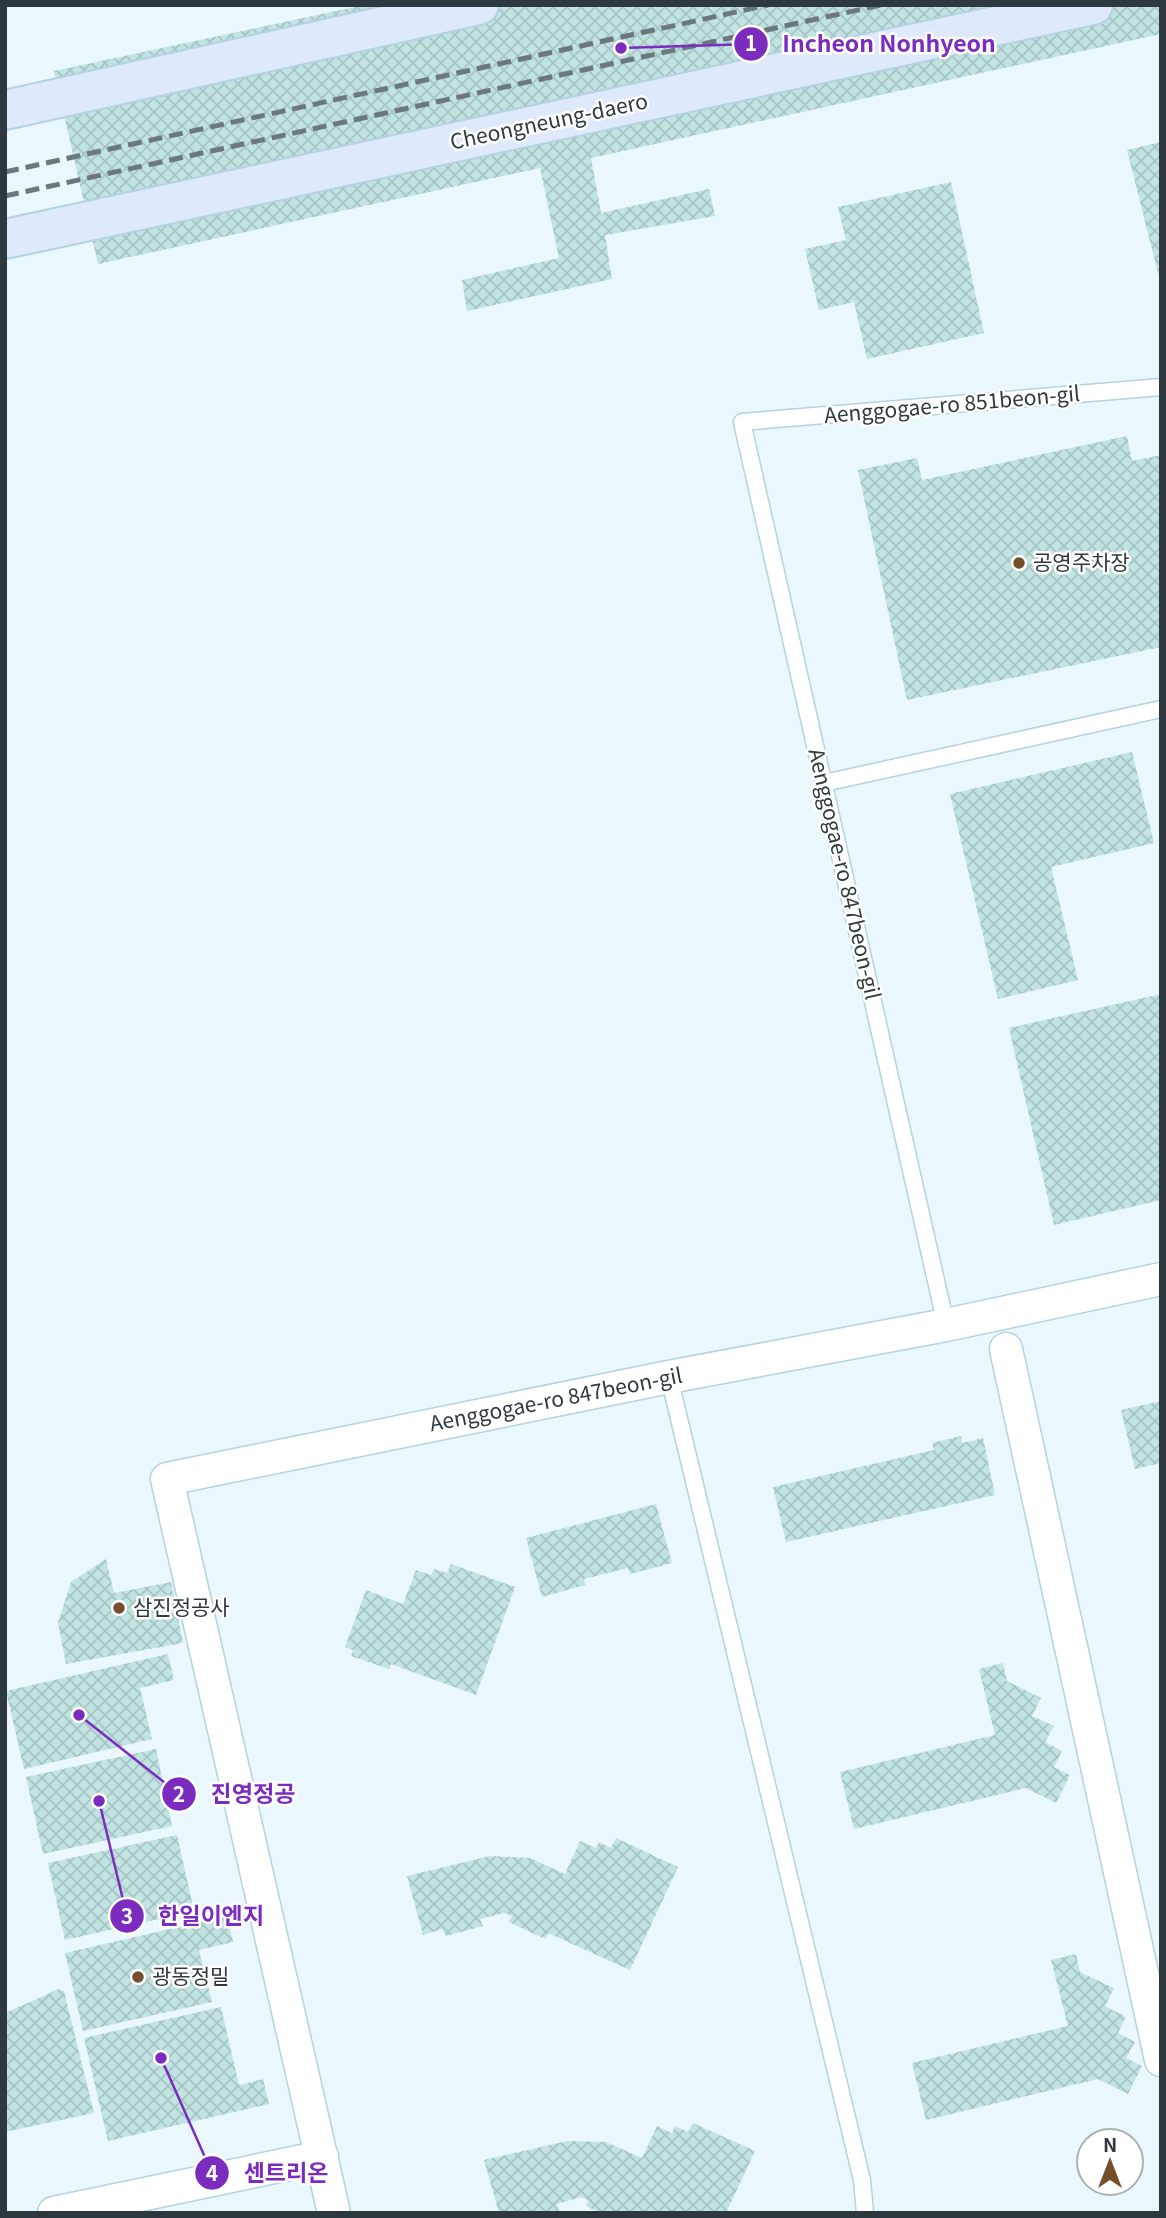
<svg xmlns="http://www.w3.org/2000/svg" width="1166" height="2218" viewBox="0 0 1166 2218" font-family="Georgia,'Noto Sans KR',serif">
<defs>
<pattern id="building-cross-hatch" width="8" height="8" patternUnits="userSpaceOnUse" patternTransform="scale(1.75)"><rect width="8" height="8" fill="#c1e4e3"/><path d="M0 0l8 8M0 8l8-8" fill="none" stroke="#a6c4c4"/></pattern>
</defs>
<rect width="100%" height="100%" fill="#eaf7fc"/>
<g fill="url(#building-cross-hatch)">
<polygon points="364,5 1161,5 1161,34 591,158 601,213 709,189 715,216 605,235 612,279 467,311 462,280 559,258 540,168 98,264 54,71"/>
<polygon points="1161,142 1161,281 1160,281 1127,150"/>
<polygon points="951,182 984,333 867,359 854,302 819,310 805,249 846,240 838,207"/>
<polygon points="1127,436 1132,461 1161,455 1161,647 907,700 858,470 917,458 922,480"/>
<polygon points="1132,752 1154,843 1051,867 1078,980 998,999 950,794"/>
<polygon points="1161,994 1161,1200 1054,1225 1009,1028"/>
<polygon points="1161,1401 1161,1463 1135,1469 1121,1410"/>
<polygon points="961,1436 962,1443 983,1438 995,1495 786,1542 773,1487 934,1450 932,1443"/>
<polygon points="656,1504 672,1563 630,1574 628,1568 584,1579 585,1585 542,1597 526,1538"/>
<polygon points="106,1559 114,1593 171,1582 183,1643 66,1664 58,1623 71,1582"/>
<polygon points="451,1564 515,1587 476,1695 391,1664 389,1669 351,1656 353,1650 345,1647 366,1590 403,1604 416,1570 431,1575 434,1569 447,1573"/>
<polygon points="168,1654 174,1680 140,1688 152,1739 24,1769 6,1691"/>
<polygon points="1003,1663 1007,1681 1041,1698 1032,1716 1054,1726 1045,1742 1062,1751 1054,1767 1070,1775 1056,1803 1026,1788 854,1829 840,1772 995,1735 979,1669"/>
<polygon points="156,1749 172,1826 43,1854 26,1777"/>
<polygon points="177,1835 194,1911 65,1940 48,1863"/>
<polygon points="616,1838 678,1867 630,1970 548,1933 545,1939 509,1922 512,1916 504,1913 480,1919 483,1926 446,1936 442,1929 423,1935 407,1876 490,1856 530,1858 565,1874 580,1841 596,1848 599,1842 611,1848"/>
<polygon points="227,1916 233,1942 199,1950 212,2002 83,2031 65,1953"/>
<polygon points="1076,1954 1080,1972 1114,1988 1105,2006 1126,2017 1118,2033 1135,2042 1126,2058 1142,2066 1128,2094 1098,2079 926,2120 912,2063 1068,2026 1051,1960"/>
<polygon points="59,1989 64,1991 94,2113 5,2132 5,2013"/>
<polygon points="221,2007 239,2085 263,2079 269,2104 108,2141 84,2038"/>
<polygon points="693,2123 755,2151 726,2213 600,2213 586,2206 588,2200 581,2197 557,2204 559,2211 551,2213 499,2213 484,2160 567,2141 606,2142 642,2158 657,2126 672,2133 675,2126 688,2132"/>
</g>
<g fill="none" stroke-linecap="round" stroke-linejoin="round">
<defs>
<g id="lane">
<polyline points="824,783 1161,709"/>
<polyline points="946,1325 742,422 1161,387"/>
<polyline points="669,1377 862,2180 865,2213"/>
</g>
<g id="street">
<polyline points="1006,1349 1161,2060"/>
<polyline points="54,2213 322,2157"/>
<polyline points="334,2213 167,1479 669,1377 946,1325 1161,1279"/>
</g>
<g id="secondary">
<polyline points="5,110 479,5"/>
<polyline points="5,239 1093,5"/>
</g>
</defs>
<use href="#lane" stroke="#b4d2df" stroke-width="19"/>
<use href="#street" stroke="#b4d2df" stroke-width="35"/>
<use href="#secondary" stroke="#b4d2df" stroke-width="42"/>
<use href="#lane" stroke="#fff" stroke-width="16"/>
<use href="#street" stroke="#fff" stroke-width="32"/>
<use href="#secondary" stroke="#dee9fb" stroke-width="38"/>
<g stroke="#6b787d" stroke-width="5" stroke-dasharray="14 7" stroke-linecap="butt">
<polyline points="5,172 768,5"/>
<polyline points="5,196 881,5"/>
</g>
</g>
<g fill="#754f2b" stroke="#fff" stroke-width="2.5">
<circle cx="1019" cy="563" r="7"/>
<circle cx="119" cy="1608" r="7"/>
<circle cx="138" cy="1977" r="7"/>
</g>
<g text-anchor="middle" stroke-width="5" stroke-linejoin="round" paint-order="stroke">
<g font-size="21" fill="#2d393e" stroke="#fff">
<text transform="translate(549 122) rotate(-12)" y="7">Cheongneung-daero</text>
<text transform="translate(952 405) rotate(-5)" y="7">Aenggogae-ro 851beon-gil</text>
<text transform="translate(844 874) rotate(77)" y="7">Aenggogae-ro 847beon-gil</text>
<text transform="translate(556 1400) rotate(-11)" y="7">Aenggogae-ro 847beon-gil</text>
</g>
<g font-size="21" fill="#2d393e" stroke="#fff" text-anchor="start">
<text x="1033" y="570">공영주차장</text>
<text x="133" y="1615">삼진정공사</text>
<text x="152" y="1984">광동정밀</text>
</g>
</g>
<path fill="none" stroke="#7b2cbf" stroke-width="2.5" d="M621 48L751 44M79 1715L179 1794M99 1801L127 1916M161 2058L212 2173"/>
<g fill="#7b2cbf" stroke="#fff" stroke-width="2.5">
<circle cx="621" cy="48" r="7"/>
<circle cx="79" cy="1715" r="7"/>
<circle cx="99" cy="1801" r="7"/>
<circle cx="161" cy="2058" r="7"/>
<circle cx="751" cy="44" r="18"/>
<circle cx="179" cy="1794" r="18"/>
<circle cx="127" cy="1916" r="18"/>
<circle cx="212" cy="2173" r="18"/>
</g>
<g font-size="21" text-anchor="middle" font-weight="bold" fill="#fff">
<text x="751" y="51">1</text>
<text x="179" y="1802">2</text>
<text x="127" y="1924">3</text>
<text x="212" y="2181">4</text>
</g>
<g font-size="23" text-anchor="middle" font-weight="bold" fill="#7b2cbf" stroke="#fff" stroke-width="5" stroke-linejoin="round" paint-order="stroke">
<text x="889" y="52">Incheon Nonhyeon</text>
<text x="253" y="1802">진영정공</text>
<text x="211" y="1924">한일이엔지</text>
<text x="286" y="2181">센트리온</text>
</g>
<rect width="1166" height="2218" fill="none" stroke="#2d393e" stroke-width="14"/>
<g transform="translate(1110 2162)"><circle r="33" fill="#ffffff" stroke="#abb0b2" stroke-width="2"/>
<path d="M0-5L12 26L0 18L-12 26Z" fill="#754f2b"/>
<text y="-10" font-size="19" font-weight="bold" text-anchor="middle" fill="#2d393e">N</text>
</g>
</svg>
